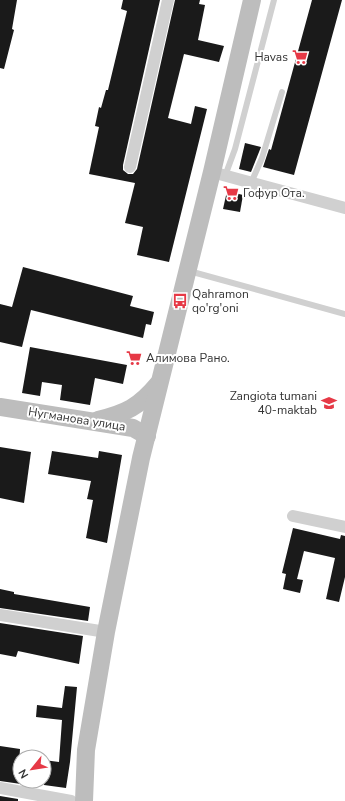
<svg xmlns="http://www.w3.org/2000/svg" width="345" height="801" viewBox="0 0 345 801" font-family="'Nunito Sans',sans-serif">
<rect width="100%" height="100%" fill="#fff"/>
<g fill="#1a1a1a">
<polygon points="0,0 17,0 12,29 14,30 4,69 0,68"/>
<polygon points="123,0 160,0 123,165 123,170 128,174 133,174 137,169 175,0 200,0 199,4 205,5 198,40 224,46 219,62 184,54 168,118 191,124 195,106 207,109 169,262 137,255 143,227 125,223 135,183 89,174 99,127 95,126 99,107 101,108 106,90 108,90 127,11 121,9"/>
<polygon points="312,0 342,0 294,175 263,167 269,149 271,150"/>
<polygon points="245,143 261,147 251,172 239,169"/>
<polygon points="227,191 243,195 240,212 223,209"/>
<polygon points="23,267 133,296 130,306 154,312 151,325 146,324 143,338 31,310 22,347 0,342 0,304 12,307"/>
<polygon points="30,347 127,365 123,384 95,378 90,405 60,400 62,385 42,382 40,396 22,393"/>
<polygon points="0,447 31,452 24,503 0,498"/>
<polygon points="52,451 98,458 99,451 122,455 107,543 86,538 93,500 87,499 91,481 48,474"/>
<polygon points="293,528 340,539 341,535 345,536 345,577 339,602 326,599 335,558 304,551 297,579 303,580 300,593 283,589 286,574 282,573"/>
<polygon points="0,589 14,592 14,594 90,607 88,621 0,608"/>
<polygon points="0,623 83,636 79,664 18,651 16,657 0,654"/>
<polygon points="65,686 77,687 70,762 66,788 44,785 44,760 59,762 62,720 36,717 37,705 62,708"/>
<polygon points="0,746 20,749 18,781 22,781 21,784 0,781"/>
<polygon points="0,796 18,799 18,801 0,801"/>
</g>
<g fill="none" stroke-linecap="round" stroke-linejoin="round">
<g stroke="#d0d0d0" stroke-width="6">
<polyline points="225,176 235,149 274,0"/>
<polyline points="251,183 262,158 282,92"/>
<polyline points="189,271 345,314"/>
</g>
<g stroke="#d0d0d0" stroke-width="12">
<polyline points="130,167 168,0"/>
<polyline points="212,172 345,208"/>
<polyline points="293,516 345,527"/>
<polyline points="0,615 106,632"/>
<polyline points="0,788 71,801"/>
</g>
<g stroke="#bdbdbd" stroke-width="18">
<polyline points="0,407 133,428 147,436"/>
<path d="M98,420C126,413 139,407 158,384"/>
<polyline points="84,801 86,750 106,632 141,458 212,172 252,0"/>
</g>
</g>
<defs>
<symbol id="supermarket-bare" viewBox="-9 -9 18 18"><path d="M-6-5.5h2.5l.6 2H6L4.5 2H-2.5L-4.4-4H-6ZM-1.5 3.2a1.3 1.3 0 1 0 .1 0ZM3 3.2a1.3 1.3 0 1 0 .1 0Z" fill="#e63946" stroke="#fff" stroke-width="2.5" paint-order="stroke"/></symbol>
<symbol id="bus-bare" viewBox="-9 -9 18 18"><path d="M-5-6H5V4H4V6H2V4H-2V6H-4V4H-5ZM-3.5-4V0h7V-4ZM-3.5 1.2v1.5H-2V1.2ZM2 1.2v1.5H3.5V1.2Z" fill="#e63946" stroke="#fff" stroke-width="2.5" paint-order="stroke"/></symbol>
<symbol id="school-bare" viewBox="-9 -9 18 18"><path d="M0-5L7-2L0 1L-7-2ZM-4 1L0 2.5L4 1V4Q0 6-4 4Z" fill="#e63946" stroke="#fff" stroke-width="2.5" paint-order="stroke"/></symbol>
</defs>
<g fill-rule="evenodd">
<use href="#supermarket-bare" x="289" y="46" width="22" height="22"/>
<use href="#supermarket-bare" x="220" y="182" width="22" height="22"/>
<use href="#bus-bare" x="169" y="290" width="22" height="22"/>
<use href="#supermarket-bare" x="123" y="347" width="22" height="22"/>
<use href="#school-bare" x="318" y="392" width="22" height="22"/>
</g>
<g text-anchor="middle" stroke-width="4" stroke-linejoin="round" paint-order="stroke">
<g font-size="12" fill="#333" stroke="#fff" text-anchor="start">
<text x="288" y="61" text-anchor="end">Havas</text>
<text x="243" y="197">Гофур Ота.</text>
<text x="192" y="298">Qahramon<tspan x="192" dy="14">qo'rg'oni</tspan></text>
<text x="146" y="362">Алимова Рано.</text>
<text x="317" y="400" text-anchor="end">Zangiota tumani<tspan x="317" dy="14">40-maktab</tspan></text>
</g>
<g font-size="12" fill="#333" stroke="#fff">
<text transform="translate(77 419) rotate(9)" y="4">Нугманова улица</text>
</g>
</g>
<g transform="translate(32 769) rotate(240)"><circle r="19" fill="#ffffff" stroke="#adadad"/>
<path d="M0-3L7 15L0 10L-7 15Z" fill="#e63946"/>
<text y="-6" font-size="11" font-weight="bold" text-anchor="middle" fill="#333333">N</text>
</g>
</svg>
